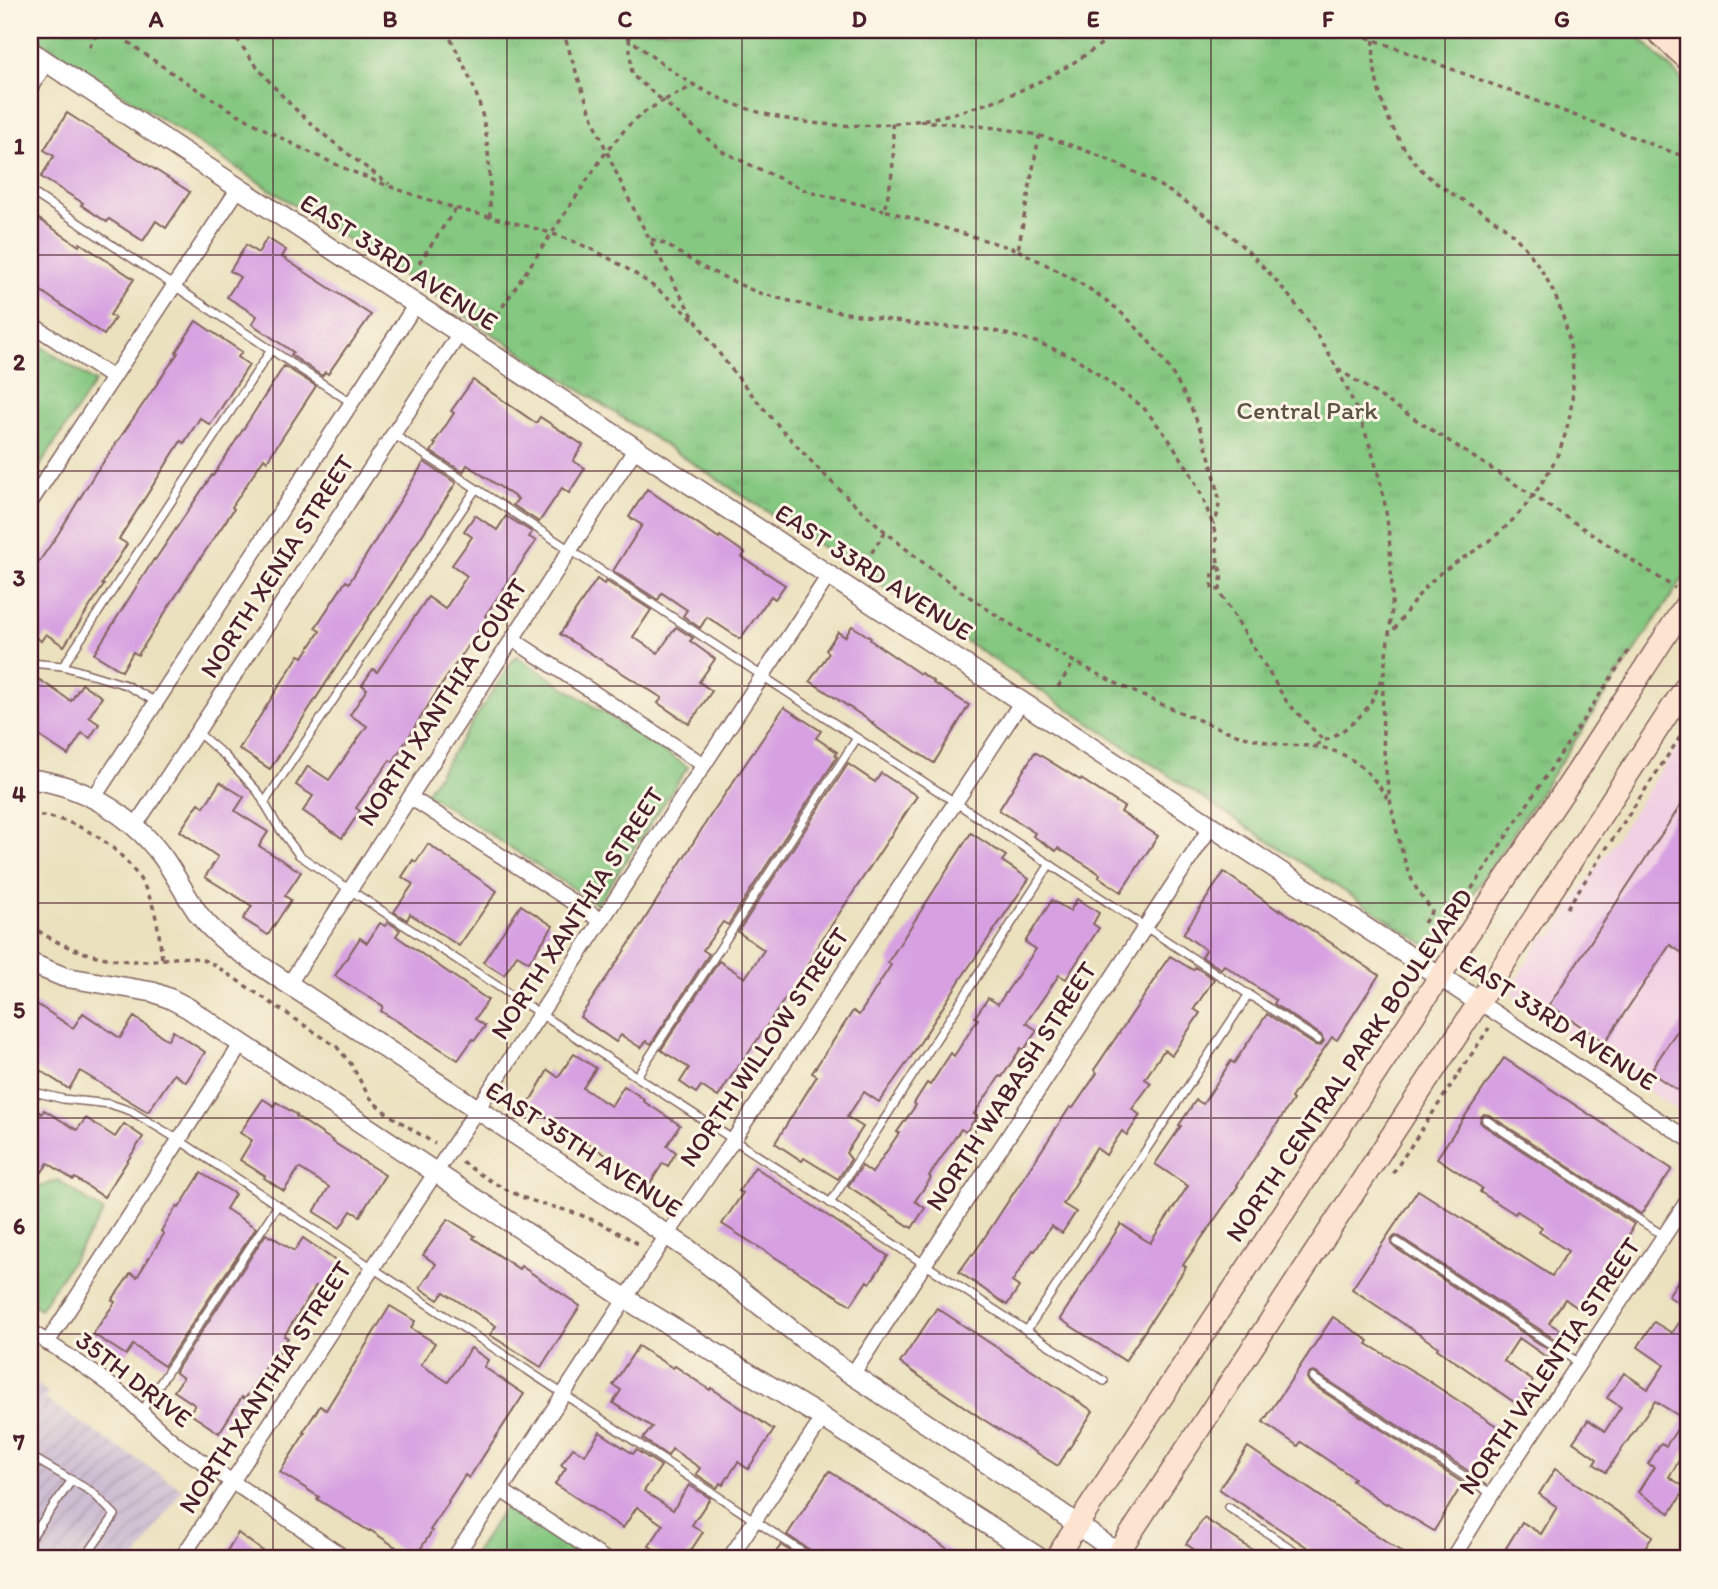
<svg xmlns="http://www.w3.org/2000/svg" width="1718" height="1589" viewBox="0 0 1718 1589" font-family="Itim,sans-serif">
<defs>
<pattern id="industrial-furrows" width="10" height="10" patternUnits="userSpaceOnUse" patternTransform="scale(1.75)"><rect width="10" height="10" fill="#cebed1"/><path d="M-1 1l2-2M0 10L10 0M9 11l2-2" fill="none" stroke="#b2a3b4"/></pattern>
<pattern id="park-tufts" width="24" height="20" patternUnits="userSpaceOnUse" patternTransform="scale(1.75)"><rect width="24" height="20" fill="#85c881"/><path d="M3 7l-1-3M5 7V3M7 7l1-3M15 17l-1-3M17 17v-4M19 17l1-3" fill="none" stroke="#74ab70"/></pattern>
</defs>
<rect width="100%" height="100%" fill="#fcf5e5"/>
<filter id="ink" filterUnits="userSpaceOnUse"><feTurbulence type="fractalNoise" baseFrequency=".0143" numOctaves="2"/><feDisplacementMap in="SourceGraphic" scale="14" xChannelSelector="R" yChannelSelector="G"/><feConvolveMatrix kernelMatrix="1 2 1 2 8 2 1 2 1" color-interpolation-filters="sRGB"/></filter>
<filter id="wash" filterUnits="userSpaceOnUse"><feTurbulence type="fractalNoise" baseFrequency=".00686" numOctaves="4" result="noise"/><feDisplacementMap in="SourceGraphic" scale="28" xChannelSelector="R" yChannelSelector="G"/><feGaussianBlur stdDeviation="1.57" result="paint"/><feColorMatrix in="noise" values="0 0 0 0 0 0 0 0 0 0 0 0 0 0 0 0 0 1.4 0 .05"/><feComposite in="paint" operator="in"/></filter>
<g filter="url(#wash)">
<rect width="100%" height="100%" fill="#ebe1be"/>
<polygon fill="#f1d0e3" points="1688,730 1688,1118 1514,998 1513,985 1543,935 1554,935 1555,930"/>
<polygon fill="url(#industrial-furrows)" points="30,1380 48,1392 45,1399 182,1489 136,1559 30,1559"/>
<g fill="url(#park-tufts)" stroke="#687456" stroke-width="2">
<polygon points="30,30 1632,30 1688,86 1688,571 1435,951 873,580 30,34"/>
<polygon points="30,339 95,382 30,481"/>
<polygon points="516,656 688,767 597,904 426,793"/>
<polygon points="58,1180 104,1212 40,1309 30,1302 30,1186 34,1189"/>
<polygon points="505,1507 585,1559 471,1559"/>
</g>
<g id="blocks">
<g fill="#d7a1e1">
<polygon points="67,113 190,192 166,228 156,221 143,241 109,219 107,222 81,205 83,203 41,177 54,156 44,150"/>
<polygon points="30,213 79,246 80,243 134,279 110,315 115,318 104,335 30,283"/>
<polygon points="267,238 286,250 282,257 371,315 349,346 348,345 328,374 325,372 322,376 291,355 293,352 252,324 257,316 227,297 240,277 230,271 246,245 258,253"/>
<polygon points="196,321 242,352 238,357 249,365 210,425 200,418 184,443 181,441 119,539 127,544 102,584 104,585 64,646 46,634 41,641 30,633 30,575 58,534 97,470 98,470 178,353 176,352"/>
<polygon points="284,366 316,386 267,461 264,458 232,507 234,509 191,572 138,655 133,652 122,671 94,654 154,559 155,560 212,475 213,476"/>
<polygon points="473,380 536,423 540,417 583,445 573,461 585,468 569,493 562,488 539,522 513,505 518,499 467,465 463,472 431,452 436,444 434,443 454,413 451,411"/>
<polygon points="424,462 456,483 270,769 239,749 299,655 303,657 320,631 315,628 346,581 349,583"/>
<polygon points="647,489 719,538 720,536 745,553 742,557 785,585 775,599 771,596 740,639 707,617 700,628 683,616 687,610 662,593 658,600 613,571 642,525 629,517"/>
<polygon points="475,515 497,530 506,516 532,532 529,537 536,541 485,616 487,618 434,696 393,762 390,760 356,808 360,811 342,838 303,811 313,796 296,785 308,766 329,780 367,726 350,715 367,689 362,685 373,669 377,672 428,597 445,609 467,576 452,565 472,537 464,531"/>
<polygon points="597,579 604,584 606,581 651,610 633,637 658,653 676,627 693,638 690,641 715,659 699,682 712,691 689,724 658,703 662,698 560,634"/>
<polygon points="852,626 871,638 870,640 920,674 921,673 934,682 933,683 969,705 934,763 896,739 895,740 872,724 873,723 810,681 829,653 826,650 838,632 845,637"/>
<polygon points="40,680 71,701 82,684 102,697 89,717 99,724 90,738 82,733 68,755 30,730 30,696"/>
<polygon points="784,707 821,731 816,738 837,752 835,755 837,757 728,925 723,922 703,950 709,954 651,1044 646,1041 641,1048 621,1035 616,1042 580,1017 629,944 710,816"/>
<polygon points="1035,752 1080,780 1081,779 1124,807 1121,812 1158,836 1121,892 1099,877 1100,874 1058,848 1056,851 1033,836 1035,833 999,810"/>
<polygon points="848,764 875,782 881,773 917,796 813,953 815,954 739,1067 738,1066 718,1097 701,1086 696,1093 680,1082 689,1068 661,1050 719,961 745,978 764,950 738,932"/>
<polygon points="220,782 244,797 235,811 268,832 259,846 301,872 285,896 291,900 268,935 243,919 252,906 205,877 218,857 180,831 199,803 204,807"/>
<polygon points="1688,794 1688,957 1670,945 1605,1042 1549,1005"/>
<polygon points="971,833 1006,856 1002,861 1029,879 962,977 909,1060 879,1102 864,1092 847,1117 863,1127 846,1153 851,1159 838,1179 804,1158 802,1161 775,1143 817,1076 812,1073 853,1011 859,1015 891,965 888,962"/>
<polygon points="428,844 497,891 459,946 410,914 407,920 394,912 413,884 402,877 413,860 416,862"/>
<polygon points="1224,872 1279,911 1280,909 1379,975 1337,1040 1332,1037 1291,1098 1293,1100 1263,1145 1237,1185 1238,1186 1183,1265 1186,1267 1125,1361 1060,1319 1121,1224 1150,1243 1188,1186 1155,1164 1181,1126 1179,1125 1196,1100 1203,1104 1231,1061 1234,1063 1267,1014 1315,1045 1320,1046 1324,1041 1321,1035 1274,1004 1276,1000 1224,965 1221,969 1202,957 1206,950 1183,934"/>
<polygon points="1077,899 1099,913 1093,924 1099,928 1066,979 1059,975 1026,1023 1037,1030 1024,1050 1021,1048 1002,1077 1000,1076 974,1114 977,1116 966,1132 961,1129 929,1176 931,1178 915,1201 925,1208 912,1228 848,1186 862,1166 872,1173 899,1133 897,1132 916,1105 914,1103 927,1083 930,1085 951,1053 954,1056 978,1019 975,1017 988,998 998,1004 1036,949 1025,942 1052,900 1070,911"/>
<polygon points="521,905 553,926 529,962 517,955 504,975 483,962"/>
<polygon points="388,922 400,930 396,936 488,1000 475,1019 485,1026 475,1040 473,1039 458,1060 381,1011 383,1006 335,976 360,938 367,943 380,923 385,926"/>
<polygon points="1170,956 1193,970 1195,967 1214,979 1194,1009 1200,1013 1172,1055 1164,1050 1145,1079 1151,1083 1132,1109 1140,1115 1127,1135 1122,1131 1106,1155 1096,1148 1077,1179 1078,1180 1063,1204 1076,1212 1062,1233 1051,1226 1035,1251 1033,1250 1012,1282 1019,1287 1007,1305 959,1272 972,1254 973,1255 1070,1107 1073,1108 1097,1073 1094,1070 1157,977 1156,976"/>
<polygon points="35,1003 73,1028 83,1013 120,1038 134,1017 168,1040 173,1031 205,1052 186,1082 174,1074 148,1112 80,1071 69,1089 30,1064 30,1011"/>
<polygon points="1688,1014 1688,1097 1650,1072"/>
<polygon points="574,1054 596,1068 583,1088 611,1106 624,1086 644,1099 643,1101 680,1125 667,1146 676,1152 668,1166 663,1163 649,1185 623,1168 623,1166 528,1105 548,1070 558,1077"/>
<polygon points="1504,1058 1672,1169 1641,1214 1489,1115 1484,1114 1481,1117 1480,1122 1483,1125 1634,1224 1631,1229 1632,1230 1578,1308 1565,1299 1549,1323 1565,1333 1559,1342 1400,1237 1395,1236 1392,1239 1391,1244 1394,1247 1552,1352 1548,1358 1519,1338 1504,1361 1533,1381 1517,1404 1437,1349 1438,1347 1352,1289 1418,1190 1552,1276 1568,1251 1539,1232 1542,1227 1517,1211 1515,1214 1480,1192 1482,1188 1437,1158"/>
<polygon points="263,1099 274,1106 276,1102 297,1115 296,1116 333,1141 333,1142 385,1175 360,1216 351,1211 340,1228 314,1212 329,1187 299,1168 284,1191 264,1178 265,1176 240,1160 252,1140 240,1133"/>
<polygon points="30,1105 42,1114 44,1110 77,1130 86,1118 115,1137 124,1124 143,1137 104,1197 75,1178 73,1180 48,1163 42,1172 30,1163"/>
<polygon points="755,1167 888,1256 870,1283 867,1281 851,1305 722,1224 743,1193 739,1191"/>
<polygon points="201,1173 235,1194 226,1209 256,1228 164,1366 133,1345 126,1355 93,1334 115,1302 112,1300 131,1273 137,1277 164,1234 161,1231 177,1206 179,1208"/>
<polygon points="448,1219 475,1236 473,1238 519,1269 521,1266 580,1306 541,1367 490,1335 496,1326 444,1292 438,1300 420,1288 436,1264 423,1255"/>
<polygon points="266,1234 270,1237 271,1236 294,1251 303,1238 340,1264 321,1290 316,1286 284,1336 288,1338 270,1366 267,1364 245,1399 242,1397 219,1433 189,1413 195,1405 174,1391 183,1378 175,1372"/>
<polygon points="1688,1266 1688,1446 1669,1477 1686,1488 1670,1513 1638,1492 1654,1467 1648,1464 1661,1443 1666,1446 1684,1419 1655,1401 1606,1472 1594,1464 1597,1459 1573,1442 1588,1420 1605,1431 1621,1407 1607,1398 1624,1373 1648,1389 1664,1365 1638,1347 1654,1322 1672,1333 1688,1309 1668,1296"/>
<polygon points="390,1306 415,1321 411,1328 435,1343 421,1365 448,1382 471,1348 488,1360 484,1367 524,1394 469,1478 465,1475 448,1501 449,1502 430,1530 432,1531 414,1559 370,1530 369,1531 317,1499 319,1497 280,1472 305,1433 303,1432 320,1406 326,1410"/>
<polygon points="937,1308 1093,1411 1058,1466 984,1420 900,1363"/>
<polygon points="1333,1317 1369,1341 1367,1344 1421,1376 1501,1429 1472,1473 1470,1472 1316,1373 1313,1372 1308,1374 1307,1378 1310,1383 1463,1483 1434,1531 1387,1503 1386,1504 1352,1481 1354,1478 1301,1442 1298,1446 1263,1422"/>
<polygon points="638,1346 673,1368 675,1366 710,1390 711,1388 774,1430 748,1469 738,1462 723,1485 720,1483 717,1488 696,1474 700,1468 672,1449 668,1456 643,1439 652,1427 613,1403 621,1390 613,1385"/>
<polygon points="600,1432 633,1454 636,1450 661,1466 644,1491 673,1510 689,1485 710,1498 692,1525 703,1532 685,1559 668,1559 649,1546 663,1525 637,1507 623,1528 555,1484 566,1468 561,1465 573,1448 585,1455"/>
<polygon points="1248,1447 1412,1559 1325,1559 1219,1489"/>
<polygon points="1555,1469 1653,1536 1637,1559 1620,1549 1614,1559 1525,1559 1506,1548 1522,1522 1541,1534 1557,1507 1539,1494"/>
<polygon points="829,1471 901,1518 963,1559 819,1559 816,1554 787,1535"/>
<polygon points="1204,1518 1266,1559 1208,1559 1186,1544"/>
<polygon points="238,1533 274,1559 222,1559"/>
<polygon points="781,1545 802,1559 771,1559"/>
</g>
</g>
</g>
<g filter="url(#ink)">
<use href="#blocks" fill-opacity="0" stroke="#82635e" stroke-width="2"/>
<g fill="none" stroke-linecap="round" stroke-linejoin="round">
<defs>
<g id="service">
<polyline points="30,191 352,403"/>
<polyline points="393,434 1318,1040"/>
<polyline points="30,663 63,666 126,685 156,702"/>
<polyline points="63,666 271,350"/>
<polyline points="197,732 225,756 258,792 279,828 299,855 350,890 1104,1381"/>
<polyline points="264,803 476,489"/>
<polyline points="637,1076 857,738"/>
<polyline points="30,1091 63,1099 110,1104 131,1111 179,1140 813,1559"/>
<polyline points="1486,1120 1664,1236"/>
<polyline points="830,1203 1050,864"/>
<polyline points="1397,1242 1579,1363"/>
<polyline points="1027,1330 1249,994"/>
<polyline points="1313,1378 1492,1494"/>
<polyline points="141,1412 278,1205"/>
<polyline points="30,1456 92,1492 115,1515 84,1559"/>
<polyline points="1228,1507 1307,1559"/>
<polyline points="30,1539 72,1480"/>
<polyline points="319,1559 328,1546"/>
</g>
<g id="minor">
<polyline points="30,88 47,62"/>
<polyline points="30,323 113,378"/>
<polyline points="30,503 239,188"/>
<polyline points="512,639 704,765"/>
<polyline points="410,797 602,921"/>
<polyline points="93,799 416,304"/>
<polyline points="135,826 460,333"/>
<polyline points="289,984 636,448"/>
<polyline points="1479,1002 1688,1139"/>
<path d="M30,1331C60,1351 92,1369 119,1392C140,1410 158,1430 179,1446L347,1559"/>
<polyline points="47,1343 242,1043"/>
<polyline points="852,1375 1212,825"/>
<polyline points="501,1490 605,1559"/>
<polyline points="181,1559 829,575"/>
<polyline points="453,1559 501,1490 667,1235 734,1139 1022,701"/>
<polyline points="729,1559 823,1418"/>
<polyline points="1452,1559 1492,1494 1688,1200"/>
</g>
<g id="tertiary">
<polyline points="30,51 1479,1002"/>
<path d="M30,779C83,785 130,814 162,856C176,875 186,897 200,916C209,927 220,937 231,946L688,1249L833,1362L1047,1503L1126,1559"/>
<polyline points="30,963 64,977 153,992 171,999 188,1008 626,1299 823,1418 1041,1559"/>
</g>
<g id="secondary">
<polyline points="1655,30 1688,60"/>
<polyline points="1055,1559 1440,976 1579,769 1688,601"/>
<polyline points="1114,1559 1688,683"/>
</g>
</defs>
<use href="#service" stroke="#82635e" stroke-width="10"/>
<use href="#minor" stroke="#82635e" stroke-width="17"/>
<use href="#tertiary" stroke="#82635e" stroke-width="22"/>
<use href="#secondary" stroke="#82635e" stroke-width="24"/>
<g stroke="#82635e" stroke-width="3.5" stroke-dasharray="5 5" stroke-linecap="butt">
<path d="M112,30C198,95 293,151 394,188C414,195 435,202 455,208C487,217 521,223 553,234C605,251 653,282 693,319"/>
<path d="M232,30C240,45 252,60 263,74C299,118 343,151 389,184"/>
<path d="M446,30C460,57 475,84 482,114C490,148 490,182 490,217"/>
<path d="M563,30C587,113 619,185 661,260C673,281 684,303 697,322C719,355 745,387 771,417C880,544 1014,641 1168,707C1197,719 1227,733 1258,740C1267,742 1278,745 1287,745C1297,746 1307,745 1317,747C1352,752 1373,774 1390,803"/>
<path d="M619,30C649,55 680,79 715,96C847,156 1010,120 1119,30"/>
<polyline points="1348,30 1688,158"/>
<path d="M1375,30C1367,82 1393,149 1435,182C1459,200 1487,212 1510,232C1571,289 1592,387 1554,462C1538,492 1517,520 1490,540C1472,554 1451,563 1434,579C1417,594 1404,616 1391,634"/>
<polyline points="629,38 632,75 663,101 695,85"/>
<polyline points="89,47 100,30"/>
<path d="M920,121C966,125 1014,127 1058,141C1222,193 1338,315 1380,481C1389,517 1391,556 1392,593C1393,620 1386,646 1384,673C1380,725 1384,777 1396,828C1401,847 1405,866 1414,884C1419,894 1426,902 1432,911L1422,926"/>
<path d="M892,123C895,157 893,178 884,210L1018,250L1039,136"/>
<polyline points="651,239 665,244 702,267 756,292 816,308 920,325 991,330 1039,343 1076,358 1143,407 1168,438 1189,470 1202,496 1213,525 1216,538 1218,565 1222,573 1220,590 1222,596 1287,702 1324,741"/>
<path d="M1018,250C1048,266 1080,281 1107,301C1160,342 1196,403 1212,467C1217,486 1224,507 1213,524"/>
<polyline points="419,263 456,208"/>
<polyline points="497,315 606,152 628,126 643,113 663,101 722,151 744,162 809,192 884,210"/>
<polyline points="1338,369 1675,588"/>
<polyline points="866,561 885,532"/>
<polyline points="1218,565 1213,572 1212,589 1220,590"/>
<polyline points="1058,687 1074,662"/>
<path d="M1316,745C1337,735 1356,724 1369,705C1375,696 1379,684 1383,674"/>
<path d="M30,815C81,816 133,853 151,901C158,920 160,940 162,960"/>
<polyline points="1567,908 1688,725"/>
<polyline points="1455,914 1630,649"/>
<path d="M30,925C62,949 103,962 143,961C170,960 188,952 213,964L337,1047L351,1064L368,1095L377,1105L388,1114L435,1144"/>
<path d="M462,1162C483,1177 506,1191 530,1200C547,1206 565,1209 583,1216C603,1224 623,1234 641,1246"/>
<polyline points="1393,1173 1489,1028"/>
</g>
<use href="#service" stroke="#fff" stroke-width="7"/>
<use href="#minor" stroke="#fff" stroke-width="14"/>
<use href="#tertiary" stroke="#fff" stroke-width="19"/>
<use href="#secondary" stroke="#fde4d1" stroke-width="21"/>
</g>
</g>
<path fill="none" stroke="#4a1f2b" stroke-width="2" stroke-opacity="0.55" d="M273,30V1559M507,30V1559M742,30V1559M976,30V1559M1211,30V1559M1445,30V1559M30,255H1688M30,471H1688M30,686H1688M30,903H1688M30,1118H1688M30,1334H1688"/>
<g text-anchor="middle" stroke-width="6" stroke-linejoin="round" paint-order="stroke">
<g font-size="26" fill="#4a1f2b" stroke="#fcf5e5">
<text transform="translate(399 262) rotate(33)" y="9">EAST 33RD AVENUE</text>
<text transform="translate(277 566) rotate(-57)" y="9">NORTH XENIA STREET</text>
<text transform="translate(874 572) rotate(33)" y="9">EAST 33RD AVENUE</text>
<text transform="translate(442 702) rotate(-57)" y="9">NORTH XANTHIA COURT</text>
<text transform="translate(577 913) rotate(-57)" y="9">NORTH XANTHIA STREET</text>
<text transform="translate(1558 1022) rotate(33)" y="9">EAST 33RD AVENUE</text>
<text transform="translate(764 1047) rotate(-56)" y="9">NORTH WILLOW STREET</text>
<text transform="translate(1349 1065) rotate(-56)" y="9">NORTH CENTRAL PARK BOULEVARD</text>
<text transform="translate(1011 1086) rotate(-57)" y="9">NORTH WABASH STREET</text>
<text transform="translate(584 1149) rotate(33)" y="9">EAST 35TH AVENUE</text>
<text transform="translate(1549 1366) rotate(-56)" y="9">NORTH VALENTIA STREET</text>
<text transform="translate(134 1379) rotate(38)" y="9">35TH DRIVE</text>
<text transform="translate(265 1387) rotate(-57)" y="9">NORTH XANTHIA STREET</text>
</g>
<g font-size="26" fill="#5c5245" stroke="#fcf5e5">
<text x="1307" y="419">Central Park</text>
</g>
</g>
<rect width="1718" height="1589" fill="none" stroke="#fcf5e5" stroke-width="77"/>
<rect x="38" y="38" width="1642" height="1512" fill="none" stroke="#4a1f2b" stroke-width="2.5"/>
<g font-size="23" text-anchor="middle" font-weight="bold" fill="#4a1f2b">
<text x="156" y="27">A</text>
<text x="390" y="27">B</text>
<text x="625" y="27">C</text>
<text x="859" y="27">D</text>
<text x="1093" y="27">E</text>
<text x="1328" y="27">F</text>
<text x="1562" y="27">G</text>
<text x="19" y="154">1</text>
<text x="19" y="370">2</text>
<text x="19" y="586">3</text>
<text x="19" y="802">4</text>
<text x="19" y="1018">5</text>
<text x="19" y="1234">6</text>
<text x="19" y="1450">7</text>
</g>
</svg>
